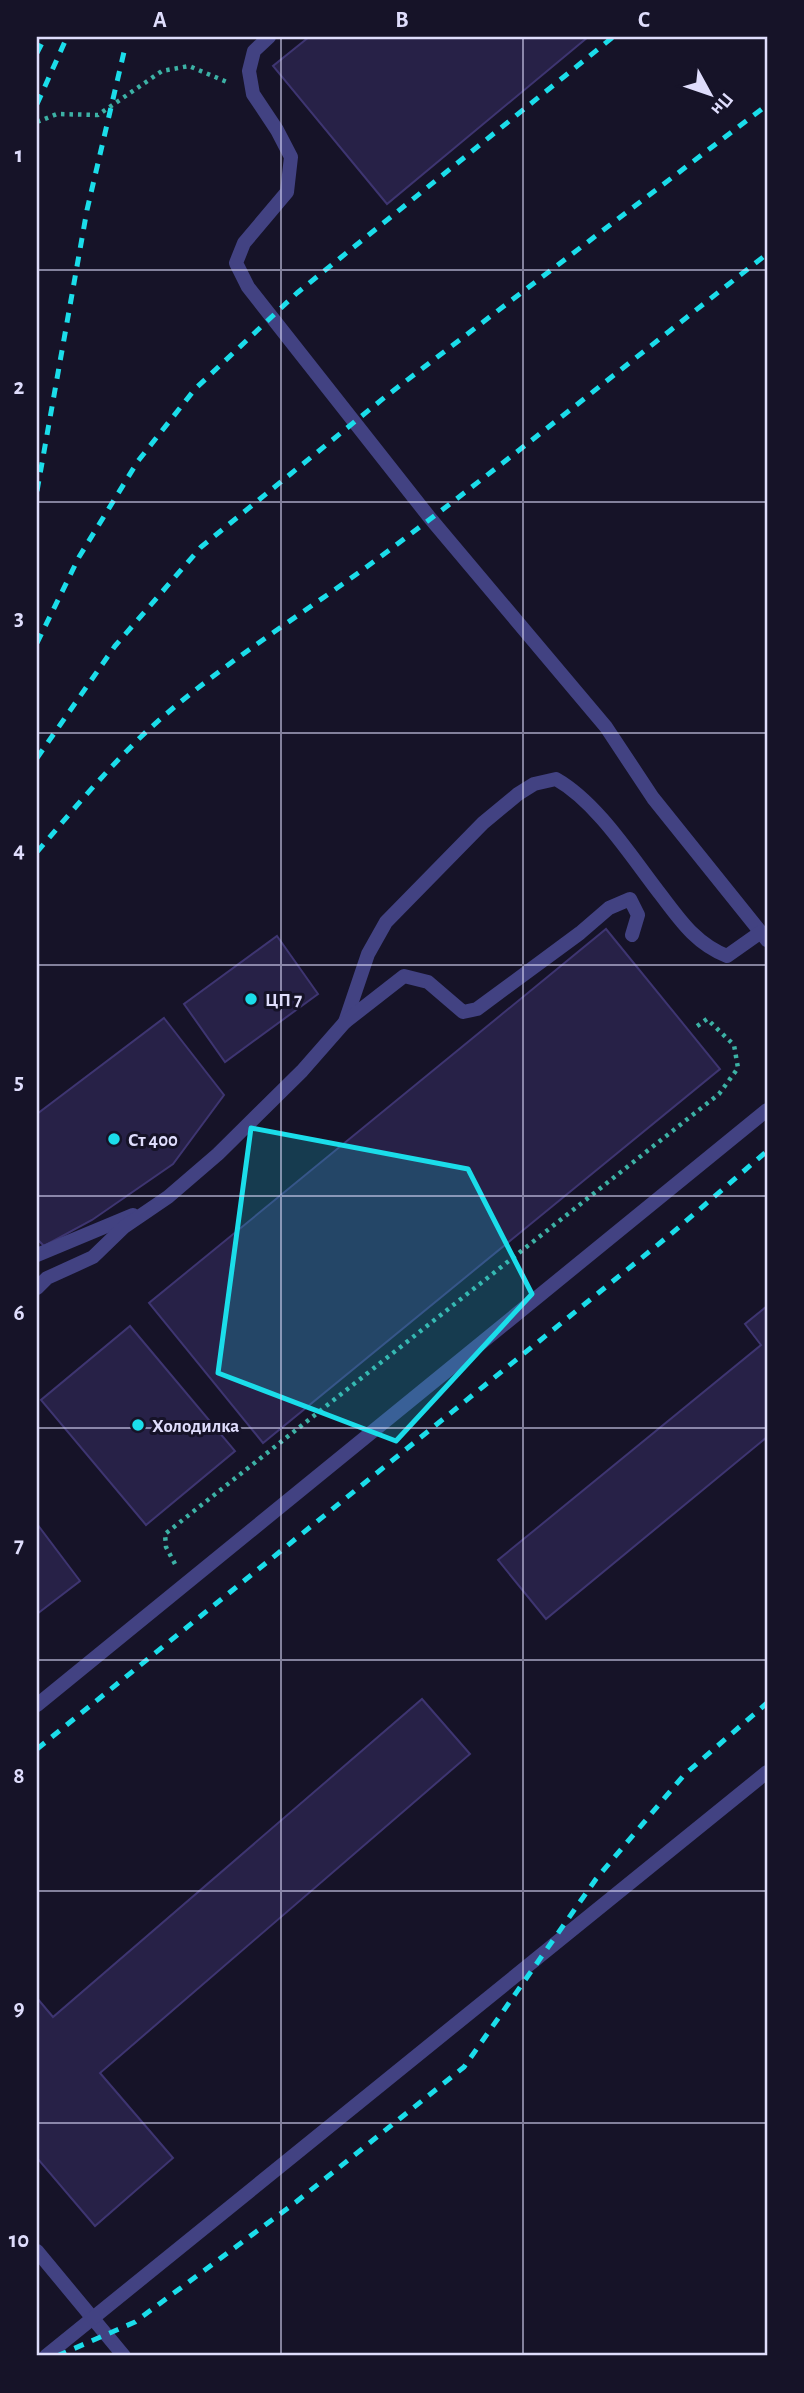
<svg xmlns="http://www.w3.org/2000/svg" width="804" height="2393" viewBox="0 0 804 2393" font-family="'Alegreya Sans',sans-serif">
<rect width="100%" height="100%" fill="#161328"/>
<g fill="#272147" stroke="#3e3571" stroke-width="2">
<polygon points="309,37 588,37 387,204 273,66"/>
<polygon points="606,929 720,1069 263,1443 149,1303"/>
<polygon points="277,936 318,994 225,1062 184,1004"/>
<polygon points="164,1018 224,1095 173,1164 92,1220 44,1246 37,1239 37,1114"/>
<polygon points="767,1306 767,1437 546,1619 498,1560 761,1345 745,1324"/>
<polygon points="130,1326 235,1451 146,1525 41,1400"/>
<polygon points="37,1524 80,1581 37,1614"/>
<polygon points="422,1699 470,1754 100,2073 173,2158 95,2226 37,2158 37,1998 53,2017"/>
</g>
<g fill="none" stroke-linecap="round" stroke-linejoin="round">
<g stroke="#3cb1a5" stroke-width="4.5" stroke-dasharray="3.5 5" stroke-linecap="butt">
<polyline points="37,122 57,114 98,115 162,71 189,66 227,82"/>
<polyline points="175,1564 166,1547 165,1534 719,1094 738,1068 734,1045 707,1019 696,1027"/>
</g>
<g stroke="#424282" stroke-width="14">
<polyline points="269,37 254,51 249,71 253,94 277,130 291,157 287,192 244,243 236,263 248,287 430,518 606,727 653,798 767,940"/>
<path d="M345,1022L368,954L386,922L483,823L518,794L534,784L556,779C598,803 632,858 661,895C680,920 696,944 727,956L761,932"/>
<polyline points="37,1255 133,1215"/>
<polyline points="37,1288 47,1278 93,1257 124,1227 168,1197 218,1154 302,1071 345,1022 404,976 428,982 463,1012 477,1009 580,933 609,908 630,899 638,915 632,935"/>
<polyline points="37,1705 767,1110"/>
<polyline points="37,2251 124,2356"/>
<polyline points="46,2356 767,1772"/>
</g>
<g stroke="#1bddea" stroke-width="5" stroke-dasharray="10 9" stroke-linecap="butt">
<polyline points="37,53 45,37"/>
<polyline points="37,104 67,37"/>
<polyline points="37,491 87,210 124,52"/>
<polyline points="37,643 79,557 138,461 195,389 297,293 613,37"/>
<polyline points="37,758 115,646 201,547 385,397 767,105"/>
<path d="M37,852C72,811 107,769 147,731C219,665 302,615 380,557C511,459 638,355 767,254"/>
<polyline points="37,1749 671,1234 767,1151"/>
<polyline points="57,2356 135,2322 296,2202 464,2067 596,1879 684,1775 767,1703"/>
</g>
</g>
<path fill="#1bddea" fill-opacity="0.2" stroke="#1bddea" stroke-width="5" stroke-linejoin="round" d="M251,1128L468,1169L532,1294L396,1441L218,1373Z"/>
<path fill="none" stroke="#dfddfc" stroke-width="2" stroke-opacity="0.55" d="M281,37V2356M523,37V2356M37,270H767M37,502H767M37,733H767M37,965H767M37,1196H767M37,1428H767M37,1660H767M37,1891H767M37,2123H767"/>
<g fill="#1bddea" stroke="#161328" stroke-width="2.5">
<circle cx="251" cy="999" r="7"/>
<circle cx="114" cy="1139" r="7"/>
<circle cx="138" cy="1425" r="7"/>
</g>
<g text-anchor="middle" stroke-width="6" stroke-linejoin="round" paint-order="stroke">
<g font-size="19" font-weight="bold" fill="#dfddfc" stroke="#161328" text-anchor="start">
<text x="265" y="1006">ЦП 7</text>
<text x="128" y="1146">Ст 400</text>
<text x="152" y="1432">Холодилка</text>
</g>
</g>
<rect width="804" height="2393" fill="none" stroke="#161328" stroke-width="77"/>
<g transform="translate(710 94) rotate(130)" stroke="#161328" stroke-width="5" paint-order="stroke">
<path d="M0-5L12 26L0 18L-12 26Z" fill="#dfddfc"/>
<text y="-10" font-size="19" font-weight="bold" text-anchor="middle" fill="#dfddfc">Пн</text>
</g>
<rect x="38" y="38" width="728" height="2316" fill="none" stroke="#dfddfc" stroke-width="2.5"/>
<g font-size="23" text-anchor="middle" font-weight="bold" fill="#dfddfc">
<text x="160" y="27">A</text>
<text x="402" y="27">B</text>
<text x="644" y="27">C</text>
<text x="19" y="162">1</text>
<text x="19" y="394">2</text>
<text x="19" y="625">3</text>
<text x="19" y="857">4</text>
<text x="19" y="1089">5</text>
<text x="19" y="1320">6</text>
<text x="19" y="1552">7</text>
<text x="19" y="1783">8</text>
<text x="19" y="2015">9</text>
<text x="19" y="2247">10</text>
</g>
</svg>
